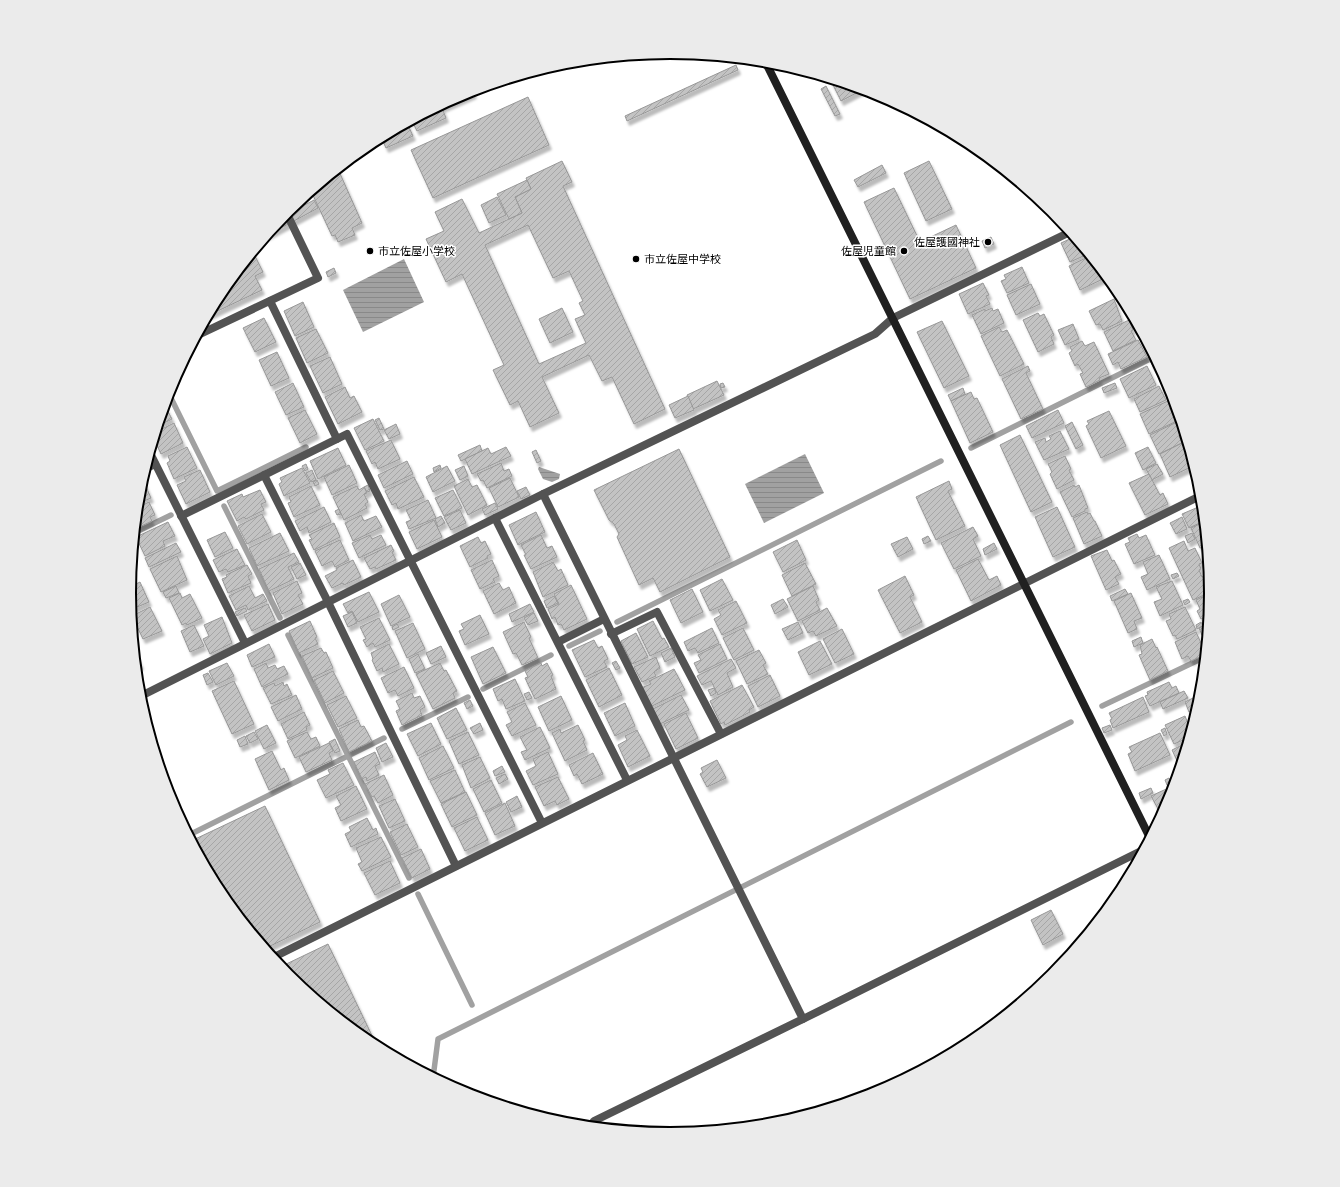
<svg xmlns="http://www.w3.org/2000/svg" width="1340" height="1187" viewBox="0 0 1340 1187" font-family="'Fira Sans','Noto Sans JP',sans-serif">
<defs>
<pattern id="water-rules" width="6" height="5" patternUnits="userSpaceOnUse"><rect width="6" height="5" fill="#a1a1a1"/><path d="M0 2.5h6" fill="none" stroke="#898989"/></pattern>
<pattern id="building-hatch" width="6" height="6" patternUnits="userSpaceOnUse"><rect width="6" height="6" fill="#c3c3c3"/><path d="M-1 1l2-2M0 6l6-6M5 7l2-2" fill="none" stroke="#a6a6a6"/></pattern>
<filter id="shadow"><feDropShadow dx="2.5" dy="4.5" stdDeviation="1" flood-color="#0004"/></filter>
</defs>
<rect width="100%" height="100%" fill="#fff"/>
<g fill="url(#water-rules)">
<polygon points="404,259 424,302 363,332 343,290"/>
<polygon points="805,454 824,493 764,523 745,484"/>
<polygon points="539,467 560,474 559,479 552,482 543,479 538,469"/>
</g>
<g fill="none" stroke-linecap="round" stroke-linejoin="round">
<g stroke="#a1a1a1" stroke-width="5.5">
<polyline points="168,392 217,491 306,447"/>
<polyline points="971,448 1154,357"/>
<polyline points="224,506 280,618"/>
<polyline points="134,533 171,515"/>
<polyline points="617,622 941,461"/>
<polyline points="288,635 409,878"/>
<polyline points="569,646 600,631"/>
<polyline points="483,689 551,655"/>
<polyline points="1102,706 1205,657"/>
<polyline points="402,729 468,697"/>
<polyline points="189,835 384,738"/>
<polyline points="418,894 472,1005"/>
<polyline points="433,1078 438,1039 1071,722"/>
</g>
</g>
<g fill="url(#building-hatch)" stroke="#979797" fill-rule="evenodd" filter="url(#shadow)">
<polygon points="736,65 738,70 627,121 625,116"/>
<polygon points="830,79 864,89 841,101"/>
<polygon points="826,86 840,114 835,116 821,89"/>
<polygon points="472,90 474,94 442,108 446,118 417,131 412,121 407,123 413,136 386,148 381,137 463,93"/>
<polygon points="528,97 549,145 433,198 411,150"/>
<path d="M562,161L572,182L563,186L665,409L634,424L612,377L602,381L589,355L542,377L559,413L530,427L518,401L510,405L493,370L504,365L462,274L446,282L426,239L444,231L435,212L462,199L479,233L522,213L515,197L531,189L526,178ZM528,225L553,278L569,271L583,301L579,303L585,315L575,319L586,343L539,364L485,245Z"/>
<polygon points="929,161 952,209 926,221 904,173"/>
<polygon points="882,165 886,173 858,187 854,180"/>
<polygon points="338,169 362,223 352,228 355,235 338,242 335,235 332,236 311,191"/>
<polygon points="527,180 531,189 515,197 522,213 509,219 497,194"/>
<polygon points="894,188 920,242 956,225 976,268 910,299 864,202"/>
<polygon points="497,197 506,215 489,223 481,205"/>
<polygon points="314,200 318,208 266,236 282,217"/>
<polygon points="991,237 994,244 985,248 982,241"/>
<polygon points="1074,237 1088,254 1070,262 1061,243"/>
<polygon points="253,252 263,272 255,276 262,290 207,316 220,292"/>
<polygon points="1090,256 1107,277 1080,290 1069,266"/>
<polygon points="1022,267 1029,283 1007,293 1001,281 1006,279 1004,275"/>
<polygon points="334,268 336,273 328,277 326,272"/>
<polygon points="983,283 989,295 986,296 990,304 968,314 959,294"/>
<polygon points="1031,284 1040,304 1016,315 1007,295"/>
<polygon points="1114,299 1122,321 1103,330 1100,324 1096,325 1089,311"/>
<polygon points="303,302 314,327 295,336 284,311"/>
<polygon points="562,308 573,332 550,343 539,319"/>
<polygon points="992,308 993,311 998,309 1004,323 981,334 972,315 985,309 985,311"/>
<polygon points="1038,313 1040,316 1044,314 1054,335 1051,337 1054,344 1038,352 1023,320"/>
<polygon points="264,318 276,342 255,352 243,328"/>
<polygon points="1129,320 1133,330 1131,331 1136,340 1113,351 1104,332"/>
<polygon points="942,321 969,376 944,388 917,332"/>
<polygon points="1073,324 1079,339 1065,345 1058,330"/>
<polygon points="999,327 1002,332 1007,330 1024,364 1000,376 981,336"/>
<polygon points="316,329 328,353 307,363 296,338"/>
<polygon points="1138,340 1147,357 1121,369 1118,362 1113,365 1108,354"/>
<polygon points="1082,341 1085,346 1094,342 1109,374 1099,378 1100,380 1086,387 1080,374 1083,373 1078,364 1075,366 1069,353 1072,351 1070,347"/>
<polygon points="277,352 289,378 271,386 259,360"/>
<polygon points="330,357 342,384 323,393 310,366"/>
<polygon points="1156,359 1159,366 1154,368 1150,361"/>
<polygon points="1028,366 1030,371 1026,373 1043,409 1021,419 1002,379"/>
<polygon points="1147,366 1156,385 1129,398 1120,379"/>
<polygon points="717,381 724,395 693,409 687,395"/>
<polygon points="293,383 304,407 286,415 275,392"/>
<polygon points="723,383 725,387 721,388 720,384"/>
<polygon points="1115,383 1117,388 1104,393 1102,388"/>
<polygon points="1159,386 1166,400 1140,412 1134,399"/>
<polygon points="345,387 350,398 354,396 362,412 338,424 325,397"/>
<polygon points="963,388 965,394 951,401 948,395"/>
<polygon points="971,392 974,399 977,398 993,432 970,443 951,401"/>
<polygon points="1172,392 1174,397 1169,399 1167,395"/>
<polygon points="688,396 694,410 675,418 669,405"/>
<polygon points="1170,400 1173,406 1171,407 1177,421 1149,434 1140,414"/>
<polygon points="164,404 172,419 158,426"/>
<polygon points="305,410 317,434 300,443 288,418"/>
<polygon points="1058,410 1064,423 1032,438 1026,426"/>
<polygon points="1109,411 1126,446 1101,458 1086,426 1089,424 1087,421"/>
<polygon points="379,418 384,429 380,430 375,420"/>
<polygon points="373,419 384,441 365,450 354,428"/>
<polygon points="1072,422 1083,445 1076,449 1065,426"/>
<polygon points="1177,422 1183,434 1179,436 1182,443 1159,454 1150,435"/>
<polygon points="174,423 183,443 161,454 154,439 156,432"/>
<polygon points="396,424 400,434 389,439 384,430"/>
<polygon points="1060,431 1069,449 1044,460 1035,442 1045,438 1046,442 1051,439 1049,436"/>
<polygon points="1020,435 1052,502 1031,512 1000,445"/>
<polygon points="391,440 400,459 378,469 375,462 372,464 366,451"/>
<polygon points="1182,443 1193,466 1170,477 1160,454"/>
<polygon points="480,445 482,451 461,461 458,455"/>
<polygon points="187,447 197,468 174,479 167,463 170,461 168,456"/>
<polygon points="506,447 511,456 472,474 465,459 488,448 491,454"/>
<polygon points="1148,447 1156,463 1143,470 1135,453"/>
<polygon points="338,448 346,465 318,479 310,461"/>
<polygon points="679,449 730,557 660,592 653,578 639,585 617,537 619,534 614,524 609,520 594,490"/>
<polygon points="536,450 541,461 537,463 532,452"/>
<polygon points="1065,456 1071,469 1069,470 1074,480 1057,489 1050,474 1052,472 1048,464"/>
<polygon points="407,461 413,474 384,488 378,475"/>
<polygon points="501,463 504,471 509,469 512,476 487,488 483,480 481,481 477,474"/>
<polygon points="306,464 308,469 305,471 302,466"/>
<polygon points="1157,464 1163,474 1152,480 1146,469"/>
<polygon points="349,465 357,483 332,495 324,477"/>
<polygon points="440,465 441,468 434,472 433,468"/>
<polygon points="447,466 455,481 433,492 426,477"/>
<polygon points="464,466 468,476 460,480 455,470"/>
<polygon points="302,468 310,483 284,496 279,484 282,482 280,478"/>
<polygon points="200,470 210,492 186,504 177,485 186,481 184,477"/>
<polygon points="312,470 316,480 311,482 306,473"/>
<polygon points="1149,474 1160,495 1163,493 1168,504 1145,515 1129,483"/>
<polygon points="414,477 424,497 398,509 396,503 392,505 385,491"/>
<polygon points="510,478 519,497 498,507 489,488"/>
<polygon points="468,479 472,487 477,485 487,505 468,515 454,486"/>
<polygon points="143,480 151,498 137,504 139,488 141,481"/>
<polygon points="317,480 319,484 315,486 313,482"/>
<polygon points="949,481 952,489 948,491 965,526 936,540 916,497"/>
<polygon points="368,485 370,491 367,492 364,487"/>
<polygon points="1074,485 1075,487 1079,485 1088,508 1085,509 1085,511 1072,517 1060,492"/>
<polygon points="311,486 320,505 294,517 288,503 291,502 289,497"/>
<polygon points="357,486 359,490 364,487 367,493 364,494 368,502 365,504 367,508 344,520 333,497"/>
<polygon points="526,487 530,495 521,499 517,491"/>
<polygon points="260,490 266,502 261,504 264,510 246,519 244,517 237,521 227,501 242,494 243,497"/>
<polygon points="453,490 462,508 444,516 435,498"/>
<polygon points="428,500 436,518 409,529 406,522 411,520 406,510"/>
<polygon points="149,502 155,515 150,517 152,521 135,529 137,508"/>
<polygon points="495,503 498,509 485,515 482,509"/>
<polygon points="1203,505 1204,521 1189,528 1182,514"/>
<polygon points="324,507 331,522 309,533 307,527 300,531 295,521"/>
<polygon points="1057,507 1075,547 1053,557 1035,517"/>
<polygon points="339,509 341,514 337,515 335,511"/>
<polygon points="460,510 466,523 451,530 444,517"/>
<polygon points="536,512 545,532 518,545 509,525"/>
<polygon points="1087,512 1088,514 1090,513 1094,521 1095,521 1102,536 1084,544 1073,518"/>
<polygon points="262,514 271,532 247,544 238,526"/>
<polygon points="361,515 364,521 376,516 382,527 353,541 345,523"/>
<polygon points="441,516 445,523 438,527 435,519"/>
<polygon points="1182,517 1187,529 1176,534 1170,523"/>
<polygon points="434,520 442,537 417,549 409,532"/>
<polygon points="168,522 175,536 163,541 165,546 145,556 136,537"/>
<polygon points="1204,522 1207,545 1200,548 1191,528"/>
<polygon points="334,523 340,537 314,550 309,540 312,539 309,535"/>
<polygon points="973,527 978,536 973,539 981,556 954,569 941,543"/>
<polygon points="225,532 233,548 215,557 207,540"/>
<polygon points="280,533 289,551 257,566 249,548"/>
<polygon points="1192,533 1195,539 1188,543 1185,536"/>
<polygon points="1137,534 1139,538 1146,535 1155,555 1134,564 1125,544 1130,542 1128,538"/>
<polygon points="370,535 372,539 381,535 386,545 359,558 352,543"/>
<polygon points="541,535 547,548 552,546 557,557 531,569 524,555 526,555 521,545"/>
<polygon points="928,536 931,541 924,544 922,539"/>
<polygon points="478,537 481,543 485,541 491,554 487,556 488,558 470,567 460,546"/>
<polygon points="907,537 913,549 898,557 891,544"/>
<polygon points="340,540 349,560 335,567 332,561 322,566 315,551"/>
<polygon points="797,540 806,560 783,572 773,552"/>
<polygon points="1184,541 1188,551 1195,548 1202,563 1199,564 1201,569 1199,570 1202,577 1208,575 1210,580 1211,592 1193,600 1169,548"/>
<polygon points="176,543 181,552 149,567 145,558"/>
<polygon points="994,543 997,549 985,555 983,549"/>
<polygon points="391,545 394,551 392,552 396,560 376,569 375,567 370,569 364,558"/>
<polygon points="1207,546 1209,564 1201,548"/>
<polygon points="237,549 245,565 228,572 226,569 219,572 213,560"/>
<polygon points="1107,550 1112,561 1114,560 1121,574 1115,577 1119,584 1106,590 1091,556"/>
<polygon points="294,553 299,562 288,567 294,579 269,591 259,569"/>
<polygon points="1159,555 1170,579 1147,590 1141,577 1148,574 1143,562"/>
<polygon points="177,556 187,580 161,592 150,569"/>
<polygon points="978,559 989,580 997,576 1001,585 971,601 956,570"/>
<polygon points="353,560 361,577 344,585 343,583 332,588 325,576 337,570 336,568"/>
<polygon points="492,560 499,576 493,579 495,582 480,589 471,570"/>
<polygon points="553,562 558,571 561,569 568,585 543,597 533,572"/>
<polygon points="300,563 306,575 297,579 291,567"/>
<polygon points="805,563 816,584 792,596 782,575"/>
<polygon points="247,565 252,574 248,576 251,583 228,593 222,579 227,577 226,575"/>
<polygon points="1177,573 1179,576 1173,579 1171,575"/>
<polygon points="905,576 914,595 910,597 922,622 900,633 878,590"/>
<polygon points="722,579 733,600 710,611 700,590"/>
<polygon points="297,581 302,593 298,595 303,604 282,614 273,593"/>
<polygon points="1172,581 1183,605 1160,616 1154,602 1162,599 1156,587"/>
<polygon points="134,582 136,584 140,582 149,602 130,610 129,593 130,587 129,584"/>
<polygon points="499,583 503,590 509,587 516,603 494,614 483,591"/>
<polygon points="571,585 587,619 564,630 561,624 558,625 555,617 552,619 548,609 559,604 554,594"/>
<polygon points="176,586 179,593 166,598 163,592"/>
<polygon points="249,586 255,598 263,594 267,601 248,610 246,605 236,610 229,596"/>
<polygon points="813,586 819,600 816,602 820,610 798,621 787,599"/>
<polygon points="692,589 703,612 681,623 670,600"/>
<polygon points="1125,589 1128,594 1112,601 1110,596"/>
<polygon points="369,592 379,612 358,622 352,611 348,613 343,604"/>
<polygon points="180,593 182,598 190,594 202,618 187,625 186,623 182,625 169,598"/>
<polygon points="1131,593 1142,618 1134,621 1137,629 1128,633 1114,601"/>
<polygon points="1211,593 1209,615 1201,619 1197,611 1200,609 1196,600"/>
<polygon points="399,595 410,617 391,626 381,604"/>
<polygon points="554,596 558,603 547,608 544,601"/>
<polygon points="783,599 788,607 775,614 771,605"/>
<polygon points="1188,599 1190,602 1185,605 1183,601"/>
<polygon points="736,601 747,623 722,635 714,619 721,615 718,610"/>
<polygon points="268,604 275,620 252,631 244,615"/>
<polygon points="530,604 534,612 512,622 509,614"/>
<polygon points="150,607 162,631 143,639 132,616"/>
<polygon points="1185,607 1196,630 1177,639 1175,635 1173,636 1166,621 1171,619 1169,614"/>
<polygon points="245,608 247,611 237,616 235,612"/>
<polygon points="827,608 837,626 816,636 813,631 808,633 802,621"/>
<polygon points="352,612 357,623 348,627 343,616"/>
<polygon points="534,613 538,621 528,625 524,618"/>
<polygon points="480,615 489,634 465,645 459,631 464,629 461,624"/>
<polygon points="222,617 232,643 210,654 203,639 209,636 204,625"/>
<polygon points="379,618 390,640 375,647 373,643 367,647 363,640 366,639 360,627"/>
<polygon points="310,621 317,637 315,638 318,644 299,653 289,631"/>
<polygon points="653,621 662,639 664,638 669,647 650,656 637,629"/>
<polygon points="524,622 531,637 529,638 538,658 522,665 516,653 513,654 503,632"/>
<polygon points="798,622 803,633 788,640 782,629"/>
<polygon points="1201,622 1203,626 1197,629 1196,625"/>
<polygon points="413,623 425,649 407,658 395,631"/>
<polygon points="397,624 399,627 393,630 392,627"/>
<polygon points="194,625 204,646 190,652 181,631"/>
<polygon points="1203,626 1206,633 1202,635 1199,628"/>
<polygon points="712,628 719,643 698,653 695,648 688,651 684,642"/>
<polygon points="743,628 754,650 734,660 723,638"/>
<polygon points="842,629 854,654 835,663 823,639"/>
<polygon points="1196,632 1206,654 1191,661 1188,656 1182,659 1175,642"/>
<polygon points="636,633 648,657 632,664 621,641"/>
<polygon points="1141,637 1143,643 1134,647 1132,641"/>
<polygon points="1152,639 1156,648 1157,647 1168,671 1150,680 1139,655 1142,654 1140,645"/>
<polygon points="594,640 598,648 602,646 608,659 604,661 607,667 585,677 572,650"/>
<polygon points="820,641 832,664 809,675 798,652"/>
<polygon points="269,644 275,657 252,667 247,655"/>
<polygon points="389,644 399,664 383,672 382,668 377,671 372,660 373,659 371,653"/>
<polygon points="720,644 727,659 699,673 694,663 701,660 698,655"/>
<polygon points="441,646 446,657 431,664 426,653"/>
<polygon points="493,647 506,673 483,684 471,657"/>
<polygon points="321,648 324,653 326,652 333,668 312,678 302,656"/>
<polygon points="671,648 675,657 665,662 661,653"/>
<polygon points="759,650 766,663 763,665 768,674 747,684 736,661"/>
<polygon points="134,651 141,665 136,668"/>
<polygon points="418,654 425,669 415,673 409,659"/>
<polygon points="656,657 660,668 654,672 656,676 642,682 634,667"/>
<polygon points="731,659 736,668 727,673 733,687 718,695 711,681 702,685 697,676"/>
<polygon points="616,661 620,668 616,670 612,663"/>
<polygon points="227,663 234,676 216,685 209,671"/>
<polygon points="266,663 268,668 275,665 277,669 284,666 288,674 262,687 254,669"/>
<polygon points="440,663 444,671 446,670 457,691 453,693 455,698 433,709 416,674"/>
<polygon points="541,663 542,666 547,663 553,675 551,676 556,689 535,699 525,678 528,677 525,671"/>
<polygon points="404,667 414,688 398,696 395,690 388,693 381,678"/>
<polygon points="609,668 622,695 599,707 586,680"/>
<polygon points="674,669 685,690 650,707 641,688 651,684 649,681"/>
<polygon points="333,671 344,693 325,703 314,680"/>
<polygon points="208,673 213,682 207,685 203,675"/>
<polygon points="770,675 780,696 758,707 748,686"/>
<polygon points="515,679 525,701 506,709 502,699 498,701 493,689"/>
<polygon points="234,681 254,724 232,734 212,691"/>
<polygon points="283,682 284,686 287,684 292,695 271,704 263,688 274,683 275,686"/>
<polygon points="1169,682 1172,688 1176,686 1179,693 1150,706 1145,696 1148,695 1147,692"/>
<polygon points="742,685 754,707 749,710 750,712 725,725 724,722 721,724 710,701"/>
<polygon points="714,688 716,693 711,696 708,690"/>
<polygon points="1184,691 1188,698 1163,709 1160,702"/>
<polygon points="529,692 532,698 527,700 524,694"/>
<polygon points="412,693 414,698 420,696 425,707 420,710 422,715 402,725 396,711 400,709 396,701"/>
<polygon points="296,695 302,709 278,721 271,707"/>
<polygon points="681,695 689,710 660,724 653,709"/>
<polygon points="346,696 357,718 338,727 327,705"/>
<polygon points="561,696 572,720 549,731 538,707"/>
<polygon points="1197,696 1200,703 1199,708 1189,712 1185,702"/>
<polygon points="1143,697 1149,712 1113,728 1110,720 1112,719 1109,713"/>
<polygon points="470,700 473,706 467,709 464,703"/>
<polygon points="525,703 536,725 512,736 506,725 512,722 507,712"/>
<polygon points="625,703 635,726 615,736 604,713"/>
<polygon points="456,708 467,730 447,739 437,718"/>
<polygon points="304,712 310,725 306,727 307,730 288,739 281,724"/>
<polygon points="686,713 698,738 676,749 664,724"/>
<polygon points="1185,716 1191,731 1190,737 1174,744 1165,725"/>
<polygon points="358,720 361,727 364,726 372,741 349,752 339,729"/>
<polygon points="431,723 441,744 418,756 407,734"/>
<polygon points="480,723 483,730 474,734 470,728"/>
<polygon points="267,725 276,743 264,749 255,731"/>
<polygon points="578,725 585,740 583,741 587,750 565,761 552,733 560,729 561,733"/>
<polygon points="1110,725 1112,730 1104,733 1102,728"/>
<polygon points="540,727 550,748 525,760 521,752 527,750 520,737"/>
<polygon points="1165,728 1167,734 1164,736 1161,730"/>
<polygon points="637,730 650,756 628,767 618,745 627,740 625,736"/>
<polygon points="254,732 258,739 250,743 246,736"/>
<polygon points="307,732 311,739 316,737 320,746 295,758 287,741"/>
<polygon points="468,732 479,755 459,764 449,741"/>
<polygon points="1160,733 1170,755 1135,771 1128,754 1132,752 1129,747"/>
<polygon points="245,736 248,744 240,747 237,740"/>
<polygon points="335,739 340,751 335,753 329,742"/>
<polygon points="1188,742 1180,767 1172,750"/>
<polygon points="329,743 333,751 329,753 332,760 306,772 299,757"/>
<polygon points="386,743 393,757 382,762 376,748"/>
<polygon points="443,746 454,768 429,780 419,758"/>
<polygon points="272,751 281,770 284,768 289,780 269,790 255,759"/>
<polygon points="375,752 380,764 375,766 379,775 367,781 366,777 362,779 354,762"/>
<polygon points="548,752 558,774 533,785 526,771 536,766 533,759"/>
<polygon points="593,753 603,774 582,784 577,774 574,776 569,765"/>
<polygon points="480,757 490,778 471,788 462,765"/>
<polygon points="717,760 726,778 707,787 700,774 703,772 701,768"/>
<polygon points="343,763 354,785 326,798 317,780 330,774 328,770"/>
<polygon points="502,766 505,772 495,776 493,771"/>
<polygon points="455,770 465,792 441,803 430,781"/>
<polygon points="1179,773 1176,782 1173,776"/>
<polygon points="505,774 508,779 499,784 496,778"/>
<polygon points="384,775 393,795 378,803 374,796 372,797 365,784"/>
<polygon points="558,777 569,799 557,805 555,801 544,806 535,787"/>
<polygon points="1169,778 1171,783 1167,785 1165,780"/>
<polygon points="491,780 502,803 484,812 473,789"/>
<polygon points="1175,785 1168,805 1158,809 1151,796"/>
<polygon points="356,786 367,809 341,821 335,808 341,805 336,796"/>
<polygon points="1151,788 1153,793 1141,799 1139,793"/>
<polygon points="466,792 477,815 452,827 441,804"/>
<polygon points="517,796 522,807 511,812 506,802"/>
<polygon points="395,799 405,821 389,828 379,806"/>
<polygon points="505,803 515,826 495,835 485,813"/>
<polygon points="265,806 320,922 264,949 220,894 191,841"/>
<polygon points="1167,807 1161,818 1158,811"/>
<polygon points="477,817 488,840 465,851 454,828"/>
<polygon points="367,818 373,830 376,828 378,834 351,847 345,834 351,831 349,827"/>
<polygon points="407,824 418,847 401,855 390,832"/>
<polygon points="381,837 391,857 362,871 358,864 362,862 356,848"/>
<polygon points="421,849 430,869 412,878 402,858"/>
<polygon points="390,861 400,883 375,895 364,873"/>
<polygon points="1051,910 1063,934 1043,945 1031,920"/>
<polygon points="328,944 378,1048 369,1044 287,976 280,967"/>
</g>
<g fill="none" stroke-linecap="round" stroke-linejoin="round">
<g stroke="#535353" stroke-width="8">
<polyline points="270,301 337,439"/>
<polyline points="196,336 318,278 286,212"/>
<polyline points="150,453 245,643"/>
<polyline points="145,469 155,464"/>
<polyline points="264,475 328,602 456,866"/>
<polyline points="543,494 803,1019"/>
<polyline points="181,516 347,434 542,823"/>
<polyline points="495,518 627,780"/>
<polyline points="611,634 657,612 721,734"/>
<polyline points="558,642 604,619"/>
<polyline points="139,697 543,494 875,334 893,318 1070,232"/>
<polyline points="272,958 1202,495"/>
<polyline points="594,1121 803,1019 1145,849"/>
</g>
<polyline stroke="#202020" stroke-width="8" points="765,61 1150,838"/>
</g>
<g fill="#000" stroke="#fff" stroke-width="1.5">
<circle cx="988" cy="242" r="4"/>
<circle cx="370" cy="251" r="4"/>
<circle cx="904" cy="251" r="4"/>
<circle cx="636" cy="259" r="4"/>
</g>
<g text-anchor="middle" stroke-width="3" stroke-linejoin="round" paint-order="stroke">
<g font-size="11" fill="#000" stroke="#fff" text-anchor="end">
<text x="980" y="246">佐屋護國神社</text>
<text x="378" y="255" text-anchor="start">市立佐屋小学校</text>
<text x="896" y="255">佐屋児童館</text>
<text x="644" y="263" text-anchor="start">市立佐屋中学校</text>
</g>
</g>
<path d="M0 0H1340V1187H0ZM136 593a534 534 0 1 1 1068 0a534 534 0 1 1-1068 0Z" fill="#ebebeb" fill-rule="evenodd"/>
<path fill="none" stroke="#000" stroke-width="2" d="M136 593a534 534 0 1 1 1068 0a534 534 0 1 1-1068 0Z"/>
</svg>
